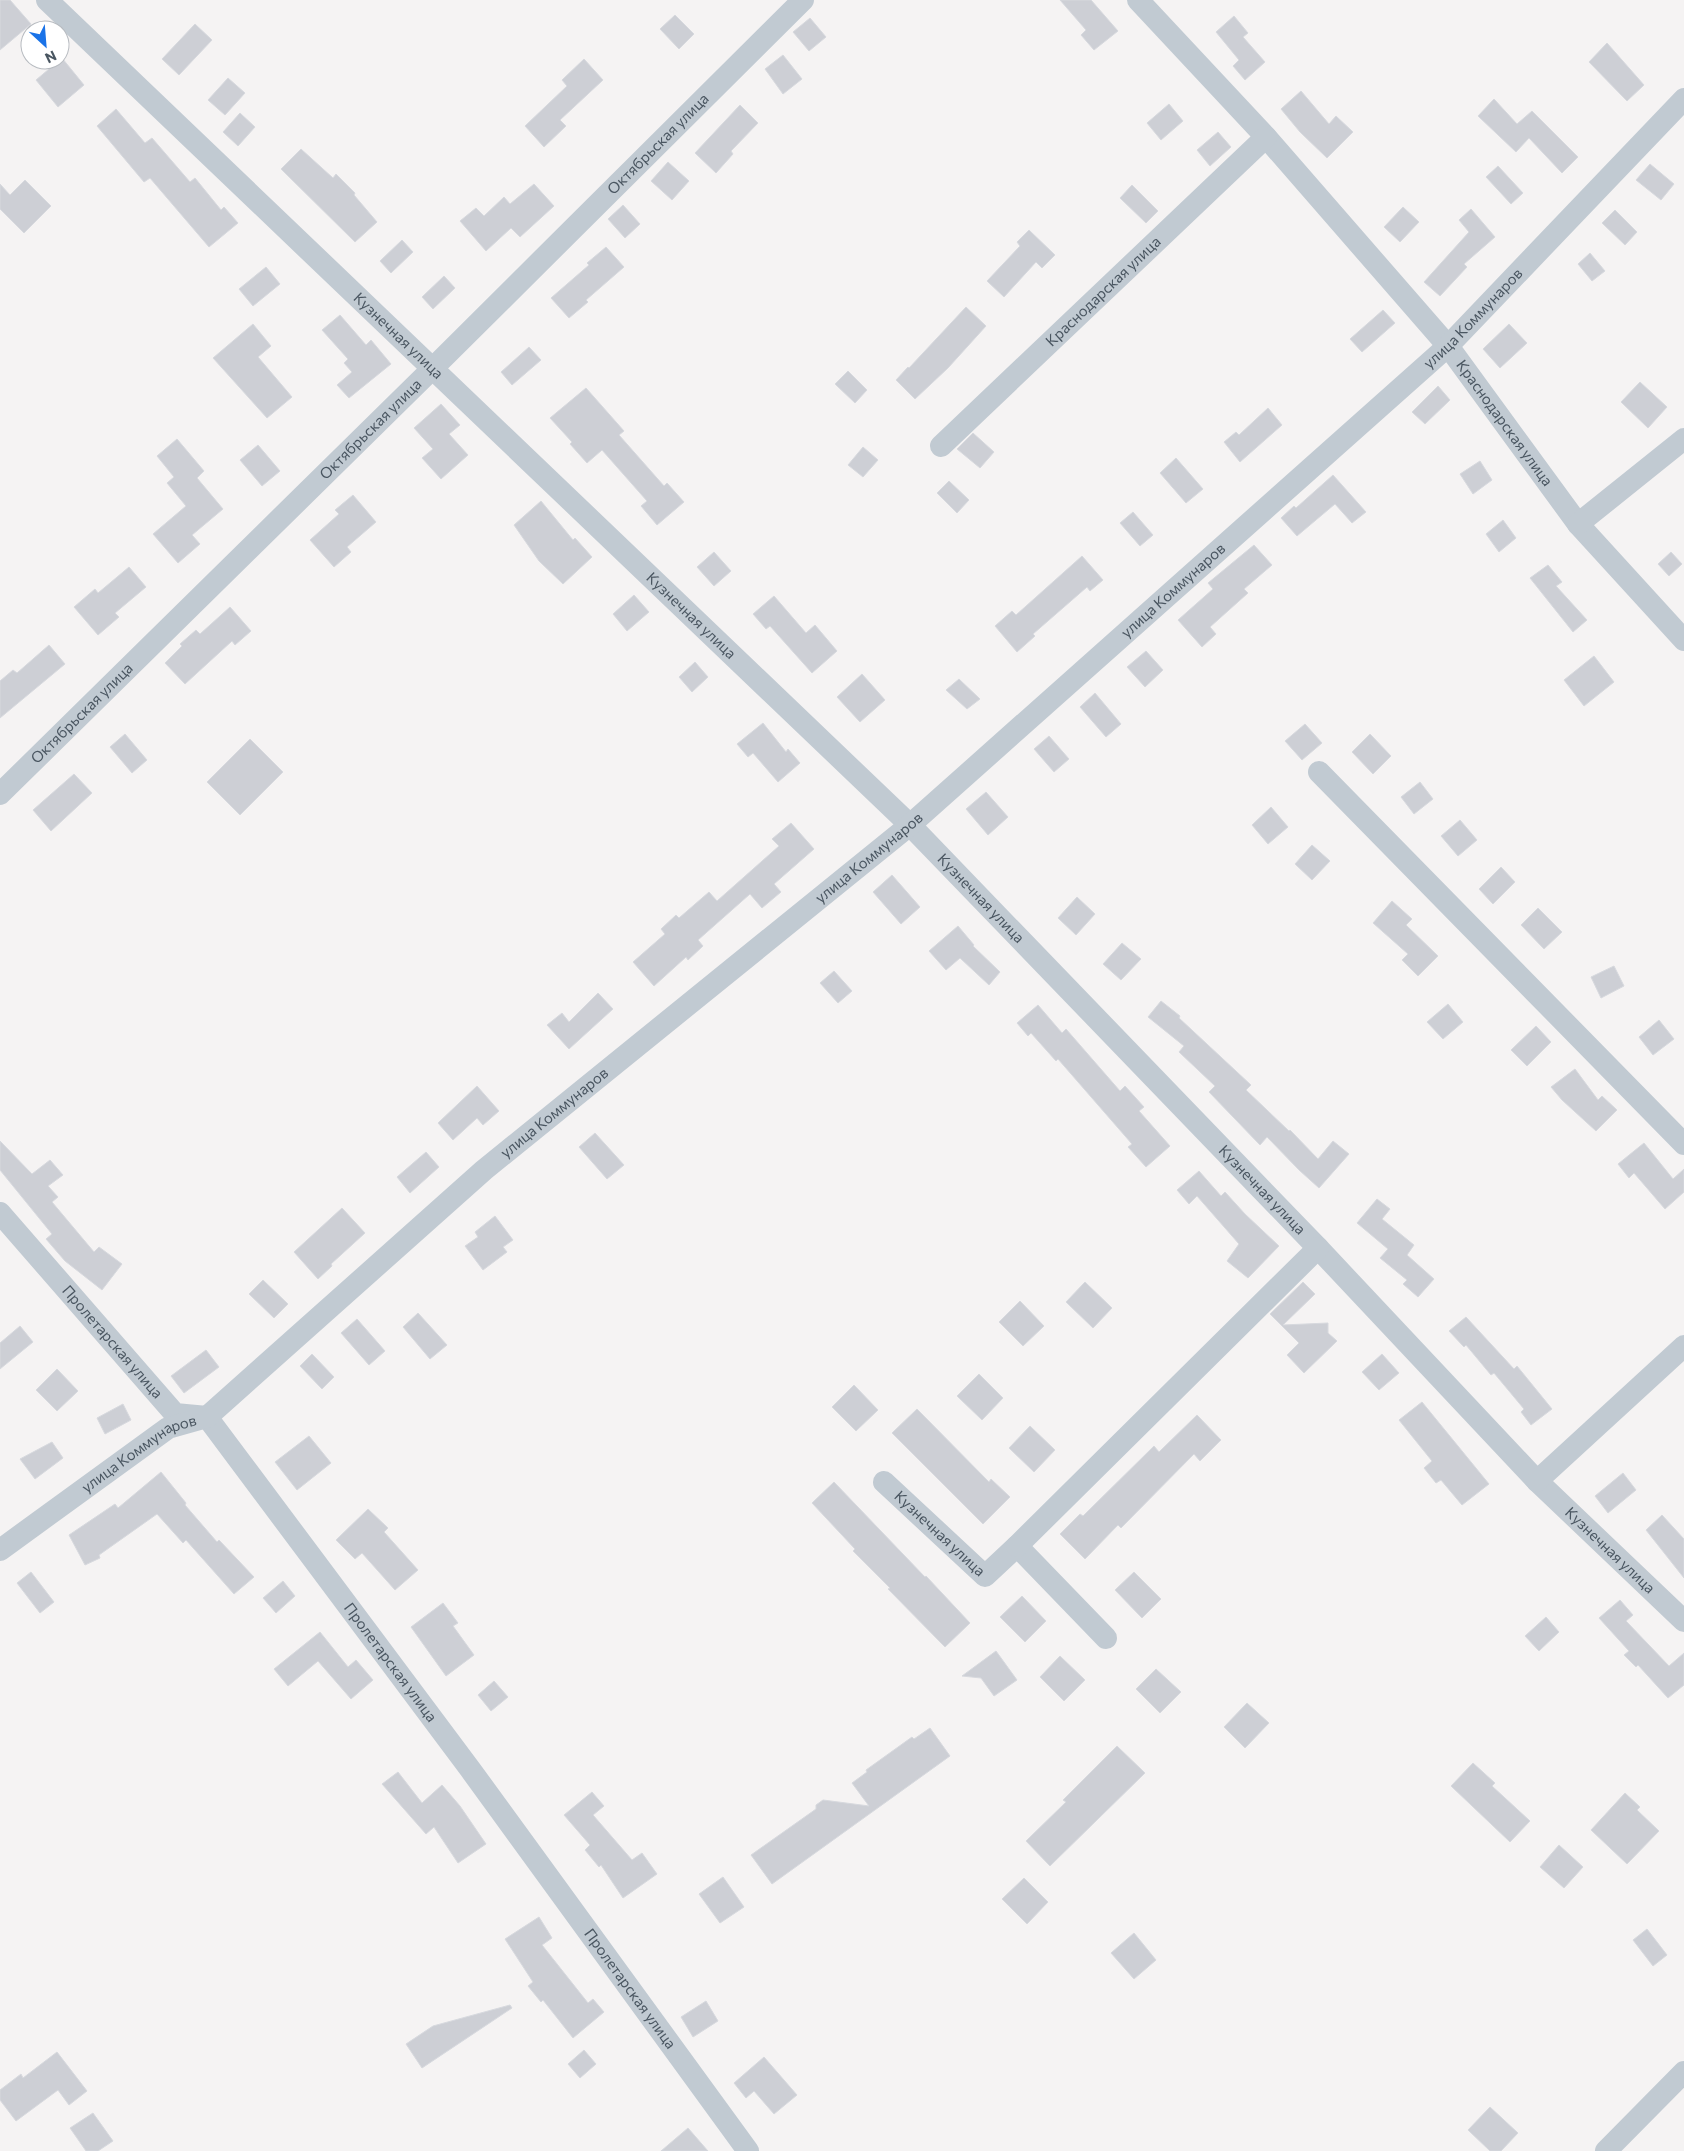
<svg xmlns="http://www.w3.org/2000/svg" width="1684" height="2151" font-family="Commissioner,sans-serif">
<rect width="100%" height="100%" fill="#f5f3f3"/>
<!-- building -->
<path fill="#cdcfd5" stroke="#d7d9de" d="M 0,0 L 10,0 L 31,24 L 0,50 Z
M 1060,0 L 1091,0 L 1118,31 L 1094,50 L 1081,35 L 1086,30 Z
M 675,15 L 694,34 L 679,49 L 660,29 Z
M 1234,16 L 1248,33 L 1243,37 L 1265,62 L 1245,80 L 1233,66 L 1239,60 L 1216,32 Z
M 810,18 L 826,37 L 809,51 L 793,32 Z
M 195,24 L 212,40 L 179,75 L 162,59 Z
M 1607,43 L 1644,85 L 1627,101 L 1589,62 Z
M 783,55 L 802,79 L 783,94 L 765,69 Z
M 62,58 L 84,85 L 58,107 L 36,80 Z
M 584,59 L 603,80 L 560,120 L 566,126 L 544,147 L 525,126 L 567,86 L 562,80 Z
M 228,78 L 245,93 L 225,115 L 208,100 Z
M 1301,91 L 1329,124 L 1336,116 L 1353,132 L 1327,158 L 1300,132 L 1281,109 Z
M 1494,99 L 1517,124 L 1532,111 L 1578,157 L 1562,173 L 1529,138 L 1516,152 L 1478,116 Z
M 1169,104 L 1183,121 L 1161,140 L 1147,123 Z
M 740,105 L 758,123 L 731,151 L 733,154 L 716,173 L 695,153 Z
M 116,109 L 145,143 L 152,138 L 190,182 L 195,178 L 221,210 L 224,207 L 238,223 L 209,247 L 150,178 L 144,182 L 97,126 Z
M 240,113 L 255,127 L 238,146 L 223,132 Z
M 1218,132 L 1231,147 L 1210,166 L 1197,150 Z
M 301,149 L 333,178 L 336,174 L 355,193 L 354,195 L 377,222 L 355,242 L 281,169 Z
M 668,162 L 689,181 L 672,200 L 651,181 Z
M 1650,164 L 1674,184 L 1661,200 L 1636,180 Z
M 1498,166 L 1523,193 L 1511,204 L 1486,177 Z
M 25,180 L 51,206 L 24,233 L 0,209 L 0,184 L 10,195 Z
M 534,184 L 554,206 L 520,237 L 511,228 L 486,251 L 460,221 L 476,208 L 484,216 L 504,197 L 510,204 Z
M 1132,185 L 1158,211 L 1146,223 L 1120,198 Z
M 623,205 L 640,224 L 625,238 L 608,219 Z
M 1403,207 L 1419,222 L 1400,242 L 1384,227 Z
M 1471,209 L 1495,237 L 1464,264 L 1467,267 L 1440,296 L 1424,282 L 1469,232 L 1459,220 Z
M 1615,210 L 1637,232 L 1625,245 L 1602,223 Z
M 1029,230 L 1055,255 L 1042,268 L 1036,262 L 1004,297 L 987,281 L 1020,246 L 1017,242 Z
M 402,240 L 413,252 L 391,273 L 380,261 Z
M 606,247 L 624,267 L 586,300 L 588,302 L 569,318 L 551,298 L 589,265 L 587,263 Z
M 1590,253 L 1605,271 L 1592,281 L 1578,264 Z
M 266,267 L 280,284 L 253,306 L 239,289 Z
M 444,276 L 455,288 L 433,309 L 422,297 Z
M 966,307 L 986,326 L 948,368 L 915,399 L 896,380 L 908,367 L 909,368 Z
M 1383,310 L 1395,323 L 1362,352 L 1350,339 Z
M 340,315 L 366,345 L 371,340 L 391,364 L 349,398 L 337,385 L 352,372 L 344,363 L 348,359 L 322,330 Z
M 253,324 L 271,346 L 258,357 L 292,397 L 267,418 L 213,358 Z
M 1509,324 L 1527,343 L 1500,368 L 1483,349 Z
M 529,347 L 541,360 L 512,385 L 501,372 Z
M 848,371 L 867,390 L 855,403 L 835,384 Z
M 1640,382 L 1667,407 L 1648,428 L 1621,402 Z
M 1438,386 L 1450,400 L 1425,424 L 1412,412 Z
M 586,388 L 624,431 L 619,435 L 664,486 L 667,483 L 684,502 L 657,525 L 641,506 L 647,501 L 602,450 L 587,463 L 570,444 L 572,442 L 550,418 Z
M 441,404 L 460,425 L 449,434 L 468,455 L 441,479 L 422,458 L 433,449 L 414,428 Z
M 1268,408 L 1282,425 L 1240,462 L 1224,442 L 1236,432 L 1239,435 Z
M 973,433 L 994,452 L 980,468 L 957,449 Z
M 177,439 L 204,471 L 197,478 L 223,509 L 192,535 L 200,544 L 178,563 L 153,534 L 186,506 L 167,483 L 174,477 L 157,456 Z
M 258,445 L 280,471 L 262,486 L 240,460 Z
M 863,447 L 878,460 L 863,477 L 848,465 Z
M 1176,458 L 1203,489 L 1186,503 L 1160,473 Z
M 1480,461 L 1492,480 L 1473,494 L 1460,474 Z
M 1333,475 L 1366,512 L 1352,523 L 1335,504 L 1297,536 L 1281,518 L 1294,506 L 1296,508 Z
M 949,481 L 969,500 L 957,513 L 937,493 Z
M 353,495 L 376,522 L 347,547 L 351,552 L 334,567 L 310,540 L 339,514 L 335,510 Z
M 541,501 L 573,540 L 575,538 L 592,557 L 563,584 L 539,561 L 514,525 Z
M 1133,512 L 1153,535 L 1140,546 L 1120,523 Z
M 1503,520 L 1516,538 L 1499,552 L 1486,534 Z
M 1254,545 L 1272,565 L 1244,589 L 1248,593 L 1210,627 L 1216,634 L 1202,647 L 1178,620 L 1213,589 L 1208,583 Z
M 714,552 L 731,571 L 714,586 L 697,567 Z
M 1671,552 L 1682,564 L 1669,576 L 1658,564 Z
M 1082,556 L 1103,580 L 1090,591 L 1087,587 L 1033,634 L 1035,636 L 1017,652 L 995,626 L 1012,611 L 1016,615 Z
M 1548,565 L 1562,582 L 1556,586 L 1587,620 L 1573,632 L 1530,578 Z
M 129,567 L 146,587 L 115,613 L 119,617 L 98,635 L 74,607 L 95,589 L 98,593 Z
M 634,595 L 649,612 L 627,631 L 613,614 Z
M 774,596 L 806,633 L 815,625 L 837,651 L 812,673 L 770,626 L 766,629 L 753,614 Z
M 230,607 L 251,631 L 235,645 L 232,641 L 185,684 L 165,663 L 182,646 L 180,644 L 196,630 L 200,634 Z
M 49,645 L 65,664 L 0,718 L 0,681 L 13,670 L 17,673 Z
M 1146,651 L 1163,670 L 1145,687 L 1127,667 Z
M 1594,656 L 1614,682 L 1584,706 L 1564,680 Z
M 695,662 L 708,677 L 692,692 L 679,677 Z
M 862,674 L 885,700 L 860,722 L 837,697 Z
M 959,679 L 980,699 L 967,709 L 946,690 Z
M 1095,693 L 1121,724 L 1106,737 L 1080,707 Z
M 763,723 L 786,752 L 788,749 L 800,763 L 778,782 L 753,753 L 748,757 L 737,744 Z
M 1305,724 L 1322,743 L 1302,760 L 1285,741 Z
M 125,734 L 147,760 L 132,773 L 110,747 Z
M 1370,734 L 1391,756 L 1373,774 L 1352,752 Z
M 1049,736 L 1069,759 L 1054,772 L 1034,749 Z
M 250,739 L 283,772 L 240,815 L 207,782 Z
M 74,774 L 92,793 L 51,831 L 33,810 Z
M 1420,782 L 1433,799 L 1414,814 L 1401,797 Z
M 986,792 L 1008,817 L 988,835 L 966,809 Z
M 1271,807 L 1288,827 L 1268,844 L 1252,825 Z
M 1460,820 L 1477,840 L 1458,856 L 1441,836 Z
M 791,823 L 814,849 L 774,884 L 781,892 L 762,908 L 750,894 L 698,940 L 703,946 L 688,960 L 686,957 L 654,986 L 633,962 L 665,934 L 661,929 L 676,915 L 679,918 L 709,892 L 717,901 L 779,846 L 772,839 Z
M 1312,845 L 1330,861 L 1312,880 L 1295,864 Z
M 1501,867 L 1515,882 L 1493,904 L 1479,889 Z
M 892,875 L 920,907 L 901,924 L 873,892 Z
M 1077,897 L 1095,914 L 1076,935 L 1058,918 Z
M 1392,901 L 1412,919 L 1406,925 L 1438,956 L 1418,976 L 1402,960 L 1408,954 L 1373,923 Z
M 1538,908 L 1562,932 L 1544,949 L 1521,925 Z
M 958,926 L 974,945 L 973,946 L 1000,972 L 989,985 L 960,958 L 946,970 L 929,951 Z
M 1122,943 L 1141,959 L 1121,980 L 1103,964 Z
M 1614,966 L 1624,986 L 1601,998 L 1591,977 Z
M 834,971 L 852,991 L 838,1003 L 820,983 Z
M 598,993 L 613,1009 L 569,1049 L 547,1025 L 562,1013 L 569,1022 Z
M 1161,1001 L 1180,1016 L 1179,1018 L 1251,1085 L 1246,1090 L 1289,1131 L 1290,1130 L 1318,1159 L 1333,1141 L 1349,1154 L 1319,1188 L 1299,1170 L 1267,1137 L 1260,1145 L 1209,1092 L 1215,1086 L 1179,1052 L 1184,1046 L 1148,1017 Z
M 1448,1004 L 1463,1022 L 1443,1039 L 1427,1022 Z
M 1038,1005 L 1062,1033 L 1066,1029 L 1120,1091 L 1125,1086 L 1144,1107 L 1139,1111 L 1170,1146 L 1146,1167 L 1128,1147 L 1132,1144 L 1058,1059 L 1056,1061 L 1031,1033 L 1028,1036 L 1017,1023 Z
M 1659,1020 L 1674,1039 L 1653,1055 L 1639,1037 Z
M 1536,1026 L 1551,1042 L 1527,1066 L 1511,1050 Z
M 1575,1069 L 1598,1100 L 1602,1096 L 1617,1110 L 1596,1131 L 1562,1100 L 1551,1087 Z
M 477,1086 L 499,1111 L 483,1125 L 477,1118 L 453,1140 L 438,1123 Z
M 595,1133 L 624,1165 L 607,1179 L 579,1147 Z
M 0,1141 L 32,1174 L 50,1160 L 63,1175 L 48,1186 L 58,1197 L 52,1202 L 94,1252 L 99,1247 L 122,1264 L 102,1290 L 65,1261 L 46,1239 L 52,1234 L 0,1170 Z
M 1644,1143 L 1673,1179 L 1684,1169 L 1684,1192 L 1665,1209 L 1634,1173 L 1629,1178 L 1618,1164 Z
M 426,1152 L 439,1167 L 410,1193 L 397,1177 Z
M 1199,1171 L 1221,1196 L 1225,1192 L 1245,1214 L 1279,1246 L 1248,1278 L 1227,1261 L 1239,1244 L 1197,1196 L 1189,1204 L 1177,1190 Z
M 1377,1199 L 1390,1209 L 1382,1219 L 1414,1245 L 1407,1255 L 1434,1279 L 1418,1297 L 1403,1284 L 1407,1280 L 1380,1258 L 1388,1249 L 1357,1223 Z
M 342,1208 L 365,1233 L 331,1264 L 332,1266 L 318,1279 L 294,1252 Z
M 495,1216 L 513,1240 L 503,1247 L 507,1252 L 483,1270 L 465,1246 L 478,1237 L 475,1232 Z
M 263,1280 L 288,1304 L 274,1318 L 249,1294 Z
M 1085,1282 L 1112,1308 L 1093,1328 L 1066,1302 Z
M 1303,1282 L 1315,1294 L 1283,1325 L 1328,1323 L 1328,1333 L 1337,1341 L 1304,1373 L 1287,1355 L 1299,1343 L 1270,1314 Z
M 1020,1301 L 1044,1326 L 1023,1346 L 999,1322 Z
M 418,1313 L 447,1345 L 430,1359 L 403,1327 Z
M 1466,1317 L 1514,1369 L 1517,1366 L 1552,1409 L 1531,1425 L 1521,1412 L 1524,1409 L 1494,1373 L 1491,1375 L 1466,1345 L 1464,1347 L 1449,1331 Z
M 357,1319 L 385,1351 L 369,1365 L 341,1333 Z
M 20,1326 L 33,1342 L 0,1369 L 0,1343 Z
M 206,1350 L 219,1367 L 184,1393 L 171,1376 Z
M 312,1354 L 334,1377 L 322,1389 L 300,1366 Z
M 1382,1354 L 1399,1373 L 1379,1390 L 1362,1372 Z
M 57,1369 L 78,1391 L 57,1411 L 36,1390 Z
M 979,1374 L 1003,1398 L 982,1420 L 957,1396 Z
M 854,1385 L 878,1410 L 856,1431 L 832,1407 Z
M 1422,1402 L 1489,1484 L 1462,1505 L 1441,1480 L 1436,1483 L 1424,1468 L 1432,1461 L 1399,1420 Z
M 123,1404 L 131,1420 L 105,1434 L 97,1418 Z
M 917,1409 L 989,1482 L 991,1479 L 1010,1497 L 983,1524 L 892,1433 Z
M 1197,1415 L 1221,1440 L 1200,1461 L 1194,1454 L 1121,1528 L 1118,1525 L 1085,1559 L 1060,1534 L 1080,1514 L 1083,1516 L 1154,1446 L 1159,1452 Z
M 1030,1426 L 1055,1450 L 1034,1472 L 1009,1448 Z
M 309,1436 L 331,1463 L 297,1490 L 275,1462 Z
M 52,1442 L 63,1458 L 35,1479 L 20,1459 Z
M 161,1472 L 186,1503 L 185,1505 L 217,1542 L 219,1540 L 254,1577 L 234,1594 L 186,1540 L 183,1543 L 157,1514 L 99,1555 L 100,1558 L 85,1565 L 69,1535 L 115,1504 L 118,1508 Z
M 1623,1473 L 1636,1490 L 1608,1513 L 1595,1496 Z
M 834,1482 L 925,1577 L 926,1576 L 970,1623 L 945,1647 L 888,1589 L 890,1588 L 853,1551 L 855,1549 L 812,1503 Z
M 368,1509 L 388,1528 L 384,1532 L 418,1570 L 395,1590 L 362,1553 L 355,1559 L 336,1540 Z
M 1662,1515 L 1684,1539 L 1684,1578 L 1646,1530 Z
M 31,1572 L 54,1602 L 40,1613 L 17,1583 Z
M 1134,1572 L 1161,1599 L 1142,1618 L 1115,1590 Z
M 283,1581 L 295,1596 L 276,1613 L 263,1598 Z
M 1022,1596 L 1046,1621 L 1025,1642 L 1000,1617 Z
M 1620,1600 L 1633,1615 L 1626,1621 L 1669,1666 L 1684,1653 L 1684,1685 L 1668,1698 L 1638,1665 L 1636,1667 L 1624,1655 L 1629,1651 L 1599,1618 Z
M 443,1603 L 458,1623 L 453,1626 L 474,1655 L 446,1676 L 411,1627 Z
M 1546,1617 L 1559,1632 L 1539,1651 L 1525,1636 Z
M 320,1632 L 348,1667 L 356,1660 L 373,1680 L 351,1699 L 318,1661 L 288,1686 L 274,1669 Z
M 996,1651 L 1017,1680 L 994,1696 L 981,1678 L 962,1676 Z
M 1060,1656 L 1085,1680 L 1064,1701 L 1040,1677 Z
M 1156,1669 L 1181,1692 L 1160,1713 L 1136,1689 Z
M 494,1681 L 508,1697 L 491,1711 L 478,1695 Z
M 1247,1703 L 1269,1723 L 1245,1748 L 1224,1727 Z
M 930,1728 L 950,1756 L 772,1884 L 751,1855 L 816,1809 L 816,1805 L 823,1800 L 869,1806 L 852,1783 L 867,1772 L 866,1770 L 912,1737 L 914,1739 Z
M 1117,1746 L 1145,1773 L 1050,1866 L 1026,1841 L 1066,1802 L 1063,1800 Z
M 1473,1763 L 1495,1783 L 1492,1786 L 1530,1821 L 1510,1842 L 1451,1786 Z
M 398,1772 L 422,1803 L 442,1785 L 460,1806 L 486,1844 L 458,1863 L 434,1827 L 426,1834 L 382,1784 Z
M 592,1792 L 604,1806 L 593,1815 L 632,1860 L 642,1853 L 657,1874 L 623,1898 L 601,1865 L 599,1867 L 585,1850 L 590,1845 L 564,1815 Z
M 1625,1793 L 1640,1807 L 1637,1810 L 1659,1831 L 1627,1864 L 1591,1830 Z
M 1559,1845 L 1583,1867 L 1564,1888 L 1540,1867 Z
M 723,1877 L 744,1907 L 720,1923 L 699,1894 Z
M 1024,1878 L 1048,1902 L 1027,1924 L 1002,1899 Z
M 539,1917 L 552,1938 L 542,1945 L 588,2003 L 593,1999 L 604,2012 L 573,2038 L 543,2000 L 541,2002 L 528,1986 L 533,1982 L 505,1939 Z
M 1647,1929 L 1667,1955 L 1653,1966 L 1633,1940 Z
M 1134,1933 L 1156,1960 L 1134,1979 L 1111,1953 Z
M 706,2001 L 718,2021 L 693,2037 L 681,2017 Z
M 510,2005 L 512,2008 L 422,2068 L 406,2044 L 433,2026 Z
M 584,2050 L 596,2064 L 580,2078 L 568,2064 Z
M 57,2052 L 87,2091 L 69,2105 L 58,2090 L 16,2121 L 0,2100 L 0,2090 L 21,2074 L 23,2078 Z
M 764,2057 L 797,2095 L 774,2114 L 754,2091 L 746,2098 L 734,2083 Z
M 1490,2107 L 1518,2133 L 1501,2151 L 1490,2151 L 1468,2130 Z
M 93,2113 L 113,2141 L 98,2151 L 86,2151 L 70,2128 Z
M 688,2128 L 708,2151 L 661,2151 Z"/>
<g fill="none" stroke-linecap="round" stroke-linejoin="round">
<!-- street -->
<g stroke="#c1cad2" stroke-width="22">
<path id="s1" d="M 47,0 L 910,825 L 1318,1248 L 1537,1481 L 1684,1621"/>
<path id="s2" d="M 1138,0 L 1266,137 L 1448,346 L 1578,524 L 1684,640"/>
<path id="s3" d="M 941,446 L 1266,137"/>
<path d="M 1578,524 L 1684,439"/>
<path d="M 1319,772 L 1684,1144"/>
<path id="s4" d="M 0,794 L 433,368 L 803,0"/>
<path id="s5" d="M 0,1213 L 175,1414 L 207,1417 L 470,1769 L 748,2151"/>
<path d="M 1537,1481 L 1684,1346"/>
<path id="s6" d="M 884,1482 L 985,1576 L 1017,1546 L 1106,1638"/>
<path d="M 1017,1546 L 1318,1248"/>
<path id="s7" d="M 0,1550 L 168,1428 L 207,1417 L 484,1170 L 910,825 L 1448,346 L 1684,99"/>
<path d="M 1606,2151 L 1684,2072"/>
</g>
</g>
<g text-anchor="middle" stroke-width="4" stroke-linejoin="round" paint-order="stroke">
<!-- street labels -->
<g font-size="15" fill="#4a5661" stroke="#fff">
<text dy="5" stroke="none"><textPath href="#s4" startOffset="925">Октябрьская улица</textPath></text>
<text dy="5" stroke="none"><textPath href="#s3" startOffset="224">Краснодарская улица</textPath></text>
<text dy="5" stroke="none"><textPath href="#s7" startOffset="1925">улица Коммунаров</textPath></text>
<text dy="5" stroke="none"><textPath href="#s1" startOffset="486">Кузнечная улица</textPath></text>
<text dy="5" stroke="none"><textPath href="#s2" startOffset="560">Краснодарская улица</textPath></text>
<text dy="5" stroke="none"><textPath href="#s4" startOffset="520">Октябрьская улица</textPath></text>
<text dy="5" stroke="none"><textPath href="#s7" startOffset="1520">улица Коммунаров</textPath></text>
<text dy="5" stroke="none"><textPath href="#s1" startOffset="891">Кузнечная улица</textPath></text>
<text dy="5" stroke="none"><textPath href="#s4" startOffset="115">Октябрьская улица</textPath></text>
<text dy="5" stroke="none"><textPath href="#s7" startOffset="1115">улица Коммунаров</textPath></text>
<text dy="5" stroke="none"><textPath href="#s1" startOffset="1296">Кузнечная улица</textPath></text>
<text dy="5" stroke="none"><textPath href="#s7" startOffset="710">улица Коммунаров</textPath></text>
<text dy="5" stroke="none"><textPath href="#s1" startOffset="1701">Кузнечная улица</textPath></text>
<text dy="5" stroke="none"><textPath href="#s5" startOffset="171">Пролетарская улица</textPath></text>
<text dy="5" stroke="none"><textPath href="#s7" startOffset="170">улица Коммунаров</textPath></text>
<text dy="5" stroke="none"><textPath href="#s6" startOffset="76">Кузнечная улица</textPath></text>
<text dy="5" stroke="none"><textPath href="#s1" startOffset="2202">Кузнечная улица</textPath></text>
<text dy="5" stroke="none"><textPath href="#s5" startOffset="605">Пролетарская улица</textPath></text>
<text dy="5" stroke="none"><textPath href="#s5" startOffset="1010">Пролетарская улица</textPath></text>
</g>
</g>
<!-- north arrow -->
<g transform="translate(45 45) rotate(154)"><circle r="24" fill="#ffffff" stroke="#b7bbc0"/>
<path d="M0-4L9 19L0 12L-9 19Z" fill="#1a73e8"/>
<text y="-8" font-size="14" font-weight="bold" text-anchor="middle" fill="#4a5661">N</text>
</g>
</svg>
